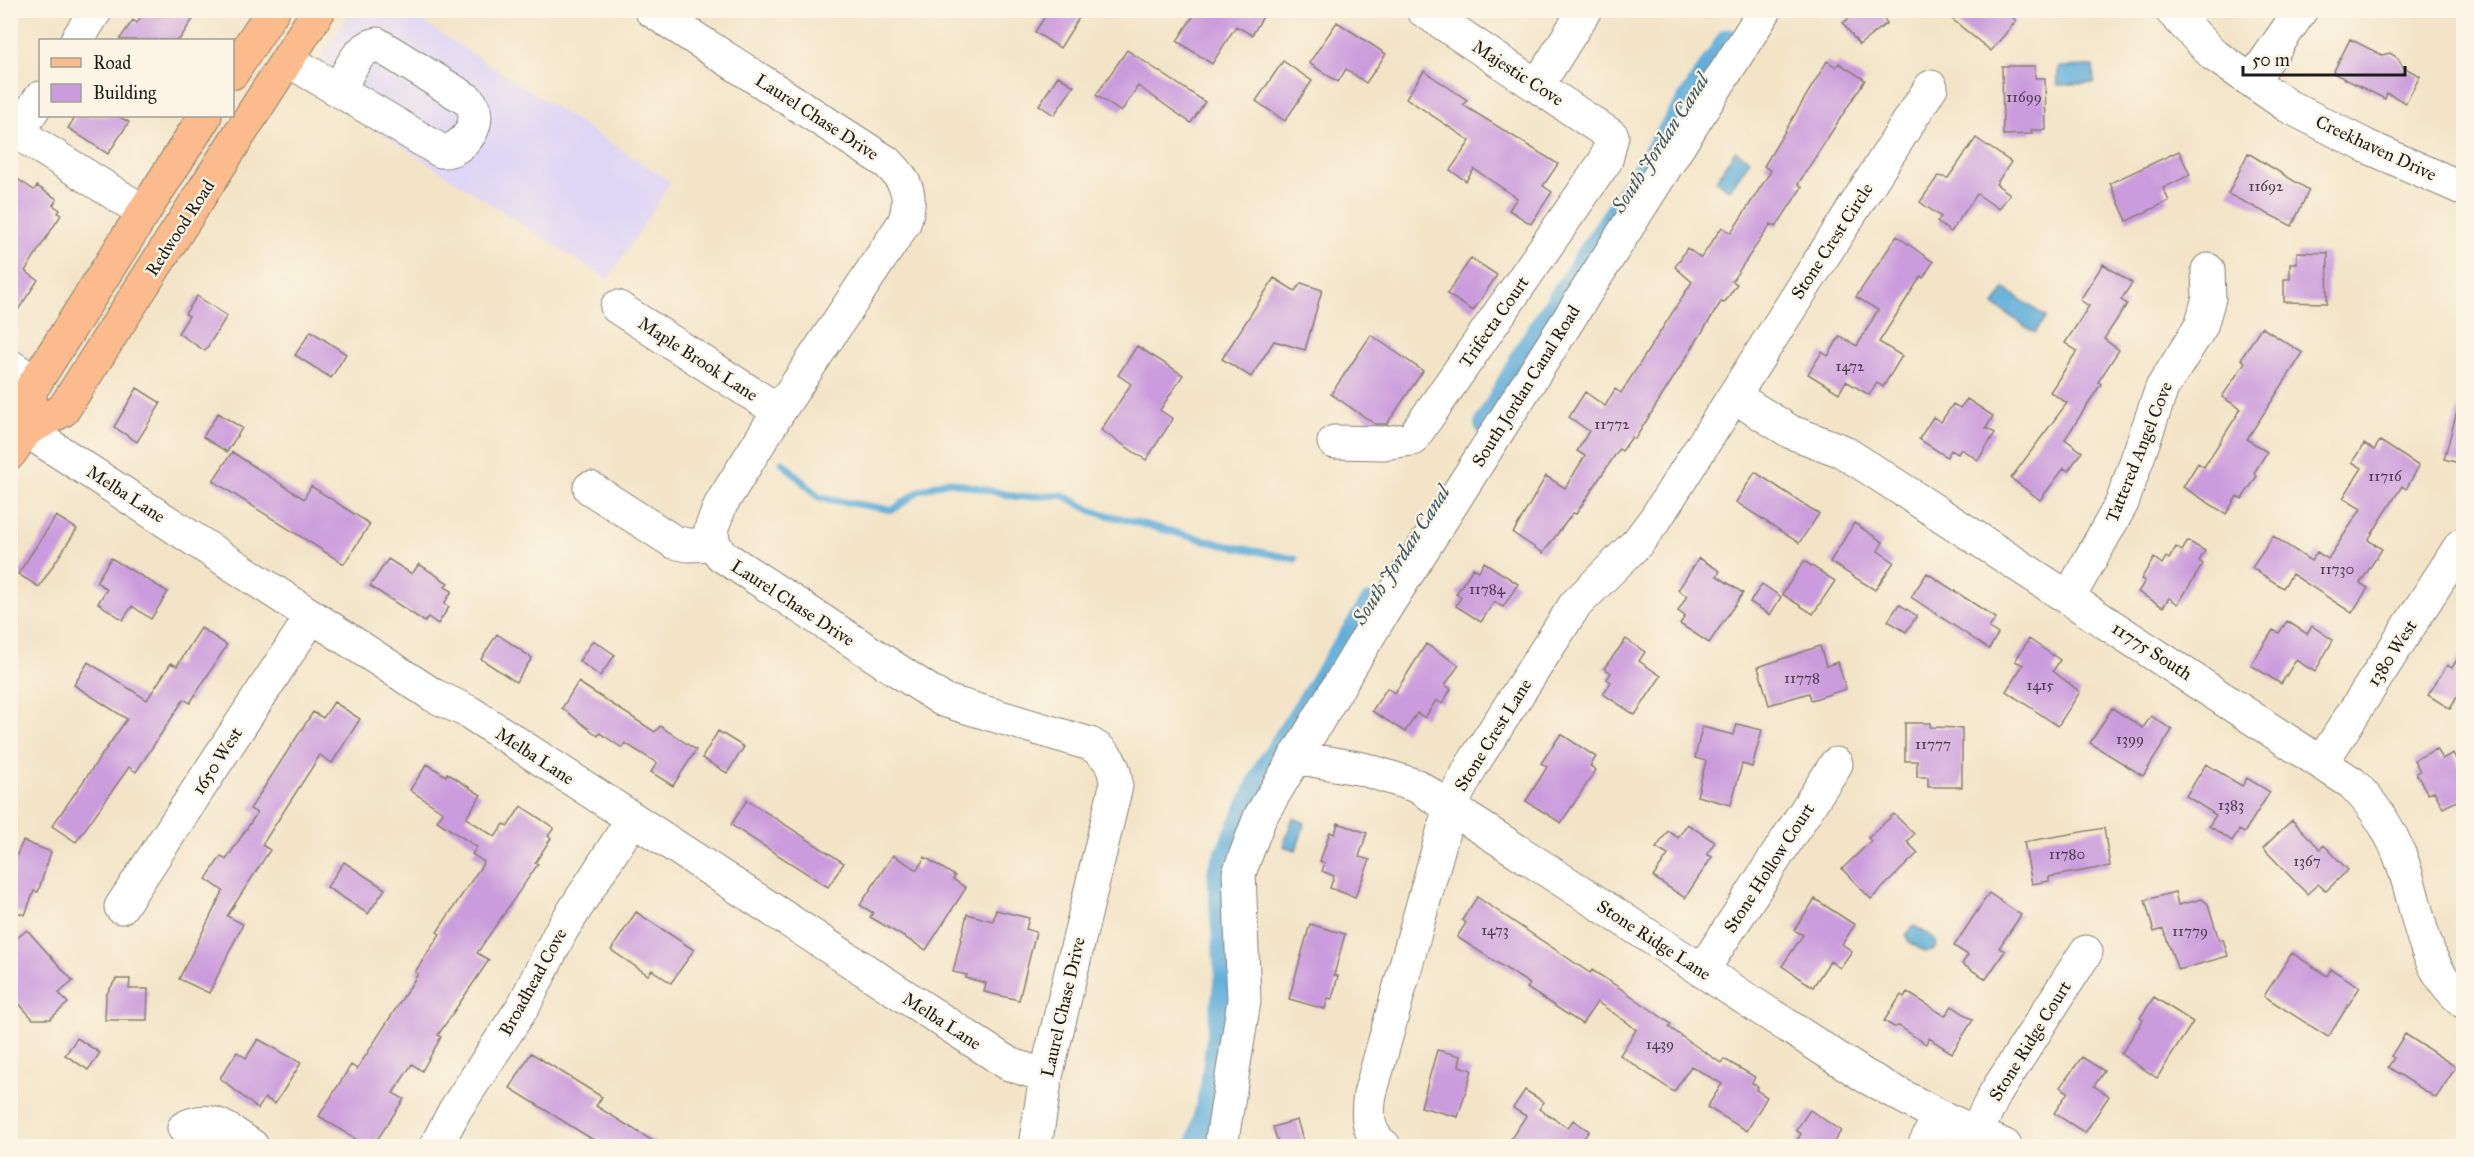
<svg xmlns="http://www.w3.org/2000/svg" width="2474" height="1157" font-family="'IM FELL Great Primer',serif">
<rect width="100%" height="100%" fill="#fcf5e5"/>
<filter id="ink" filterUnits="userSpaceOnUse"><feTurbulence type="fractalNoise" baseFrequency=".0167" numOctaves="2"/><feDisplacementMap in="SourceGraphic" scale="12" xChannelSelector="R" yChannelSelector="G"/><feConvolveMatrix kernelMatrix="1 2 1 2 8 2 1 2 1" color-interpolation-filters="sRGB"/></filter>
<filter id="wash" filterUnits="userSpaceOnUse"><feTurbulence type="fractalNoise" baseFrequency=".008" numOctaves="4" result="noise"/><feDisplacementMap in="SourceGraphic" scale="24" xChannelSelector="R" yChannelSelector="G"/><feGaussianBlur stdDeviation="1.35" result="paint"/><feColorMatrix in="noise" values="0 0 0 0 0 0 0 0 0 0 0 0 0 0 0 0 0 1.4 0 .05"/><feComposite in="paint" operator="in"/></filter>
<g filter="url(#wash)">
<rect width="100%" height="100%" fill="#f3e4c7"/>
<!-- built -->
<path fill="#dfd5f5" d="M 351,11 L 406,11 L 671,182 L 608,280 L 304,83 Z"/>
<!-- water -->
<path fill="#60aeda" stroke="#3e657b" stroke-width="1.5" d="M 2093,66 L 2094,83 L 2058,85 L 2058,67 Z
M 1735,150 L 1750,160 L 1730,190 L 1716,181 Z
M 2005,289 L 2046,317 L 2035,333 L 1994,305 Z
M 1293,818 L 1305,823 L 1296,850 L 1283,846 Z
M 1914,926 L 1934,938 L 1937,945 L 1933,951 L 1925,952 L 1909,942 L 1906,935 Z"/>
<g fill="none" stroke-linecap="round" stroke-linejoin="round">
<!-- stream -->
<path stroke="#60aeda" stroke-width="7" d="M 782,462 L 820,498 L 893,510 L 919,491 L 947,481 L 1018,497 L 1063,495 L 1092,511 L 1220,544 L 1295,559"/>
<!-- canal -->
<path stroke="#60aeda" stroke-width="22" d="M 1485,424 L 1527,347 L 1728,39
M 1197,1146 L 1211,1086 L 1225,976 L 1218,871 L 1265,768 L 1370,604"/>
</g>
<g id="blocks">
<!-- building -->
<path fill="#cb9cdd" d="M 145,10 L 199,10 L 179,40 L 119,40 L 133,20 L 137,23 Z
M 1049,10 L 1084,10 L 1060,48 L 1035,32 Z
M 1197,10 L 1267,10 L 1252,35 L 1236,26 L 1212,64 L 1177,41 Z
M 1860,10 L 1878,10 L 1887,23 L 1859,45 L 1843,23 Z
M 1941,10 L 2020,10 L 2013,18 L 2016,21 L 1991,51 Z
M 1337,22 L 1386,54 L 1366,83 L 1346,69 L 1338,82 L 1309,63 Z
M 2350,39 L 2382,55 L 2390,53 L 2398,58 L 2403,67 L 2420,76 L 2406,103 L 2387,93 L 2385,99 L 2333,73 Z
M 1127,50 L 1205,102 L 1191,123 L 1138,86 L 1121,112 L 1096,95 Z
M 1283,61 L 1312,81 L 1285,121 L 1256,101 Z
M 1827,61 L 1836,67 L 1839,63 L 1865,80 L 1798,184 L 1802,187 L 1776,227 L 1771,224 L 1732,281 L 1737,284 L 1724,303 L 1721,302 L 1635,439 L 1632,437 L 1622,451 L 1619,449 L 1576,514 L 1573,513 L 1543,553 L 1513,533 L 1546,476 L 1565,488 L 1585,456 L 1577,451 L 1589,431 L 1569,417 L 1585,392 L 1605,406 L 1615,389 L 1621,393 L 1692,282 L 1675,267 L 1687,248 L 1701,258 L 1722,227 L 1731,233 L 1771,171 L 1764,166 Z
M 2002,66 L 2035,66 L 2035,78 L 2045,78 L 2046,130 L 2031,130 L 2032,134 L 2003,135 Z
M 1424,71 L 1467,100 L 1463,105 L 1558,164 L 1543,186 L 1552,192 L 1531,224 L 1509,210 L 1517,198 L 1474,169 L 1466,181 L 1450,170 L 1470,141 L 1406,98 Z
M 1058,76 L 1074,86 L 1054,115 L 1039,105 Z
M 76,116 L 118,116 L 129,122 L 108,154 L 68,128 Z
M 1976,138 L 2011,162 L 1996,184 L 2010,194 L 1999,209 L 1977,194 L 1951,232 L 1937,222 L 1941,217 L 1920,202 L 1938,176 L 1948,178 Z
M 2179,151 L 2190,175 L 2163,188 L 2169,201 L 2127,221 L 2110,183 Z
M 2248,153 L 2309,190 L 2292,226 L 2228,194 Z
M 10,174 L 34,190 L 37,186 L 57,199 L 53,205 L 60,210 L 58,213 L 61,215 L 25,271 L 38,280 L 10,322 Z
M 1897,236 L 1933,262 L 1923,278 L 1921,276 L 1879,342 L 1902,356 L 1883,387 L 1877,383 L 1869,395 L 1846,381 L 1839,393 L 1808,374 L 1822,352 L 1828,356 L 1840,336 L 1857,346 L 1878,310 L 1856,297 Z
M 2297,252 L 2328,253 L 2327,303 L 2284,302 L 2284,279 L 2290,279 L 2290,263 L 2297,263 Z
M 1471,258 L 1497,275 L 1473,311 L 1447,294 Z
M 2103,264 L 2132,283 L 2121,300 L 2127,304 L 2104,339 L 2119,350 L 2098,382 L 2101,384 L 2065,439 L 2082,452 L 2068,471 L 2064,468 L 2040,500 L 2011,478 L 2067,403 L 2050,392 L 2077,351 L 2065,343 L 2089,306 L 2080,300 Z
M 1274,278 L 1295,291 L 1301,283 L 1322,290 L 1305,350 L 1274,341 L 1251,377 L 1222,359 Z
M 197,296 L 227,316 L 205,351 L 178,333 L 189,316 L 185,314 Z
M 2261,327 L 2303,353 L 2247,439 L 2267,452 L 2254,473 L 2257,476 L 2242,499 L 2237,496 L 2226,514 L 2183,487 L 2198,463 L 2204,467 L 2241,409 L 2222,397 L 2245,362 L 2241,359 Z
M 311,331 L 346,354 L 331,378 L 295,355 Z
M 1371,335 L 1423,371 L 1387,424 L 1375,424 L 1331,394 Z
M 1137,346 L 1183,375 L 1160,410 L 1173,419 L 1146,460 L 1101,430 L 1131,384 L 1118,375 Z
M 137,388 L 161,403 L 137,442 L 114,427 Z
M 1967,399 L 1993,416 L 1986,428 L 1995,433 L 1978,460 L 1961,449 L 1958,454 L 1951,450 L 1947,457 L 1919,439 L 1933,417 L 1941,422 L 1953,404 L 1960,408 Z
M 2458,408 L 2463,408 L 2463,464 L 2444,459 Z
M 218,413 L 242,428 L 227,452 L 203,437 Z
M 2380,441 L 2419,466 L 2406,489 L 2402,486 L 2368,540 L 2382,549 L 2360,583 L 2368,588 L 2352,613 L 2292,574 L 2283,588 L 2252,568 L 2273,536 L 2311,561 L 2317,552 L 2328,559 L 2361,509 L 2343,498 L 2362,468 L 2352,462 L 2364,444 L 2374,450 Z
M 232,452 L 304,499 L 311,486 L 370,524 L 344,564 L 213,481 Z
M 1755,472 L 1819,514 L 1799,543 L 1736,502 Z
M 56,516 L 77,529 L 39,587 L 18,574 Z
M 1854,523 L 1883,542 L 1878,551 L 1894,562 L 1875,590 L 1830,562 Z
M 2188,541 L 2205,551 L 2199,561 L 2203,564 L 2178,604 L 2169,598 L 2163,607 L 2138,592 L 2145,581 L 2141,579 L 2154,558 L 2162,564 L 2166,557 L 2169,559 L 2176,547 L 2182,551 Z
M 111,558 L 168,592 L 151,619 L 132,606 L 123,620 L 98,603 L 107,589 L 96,582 Z
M 1699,558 L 1720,571 L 1717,576 L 1743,593 L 1709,643 L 1680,624 L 1685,616 L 1678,611 L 1687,596 L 1678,590 Z
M 388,559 L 412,574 L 419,564 L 448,583 L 445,587 L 452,591 L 444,604 L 449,607 L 438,624 L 428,617 L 425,622 L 370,586 Z
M 1804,561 L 1835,581 L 1813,614 L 1782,594 Z
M 1484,562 L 1518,584 L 1503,607 L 1494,602 L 1481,622 L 1456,606 L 1461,597 L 1456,594 L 1473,568 L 1479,571 Z
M 1927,573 L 1996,618 L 1989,628 L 1998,634 L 1989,649 L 1911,597 Z
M 1762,584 L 1781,597 L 1770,615 L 1750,602 Z
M 1899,604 L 1917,616 L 1906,632 L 1888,621 Z
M 2287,621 L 2307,634 L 2312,626 L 2333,640 L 2315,672 L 2296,660 L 2281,684 L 2251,665 L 2273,630 L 2279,633 Z
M 201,628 L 227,645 L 190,703 L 184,699 L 136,772 L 129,767 L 76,842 L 52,826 L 127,719 L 74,685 L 88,662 L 147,700 L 171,663 L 177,666 Z
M 497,634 L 532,658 L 516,682 L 481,659 Z
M 1626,639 L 1645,652 L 1639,661 L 1661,676 L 1635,715 L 1603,694 L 1611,682 L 1607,679 L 1611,673 L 1604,668 Z
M 2029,639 L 2060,660 L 2053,671 L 2080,692 L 2058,726 L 2006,691 L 2023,665 L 2015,661 Z
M 593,640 L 615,655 L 600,676 L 579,661 Z
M 1426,644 L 1459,665 L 1445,685 L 1451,689 L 1442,704 L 1436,700 L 1425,718 L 1417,713 L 1405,732 L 1372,711 L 1387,688 L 1395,693 Z
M 1820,646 L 1826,666 L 1838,662 L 1846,689 L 1811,700 L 1809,693 L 1769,705 L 1758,667 Z
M 2463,649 L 2463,687 L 2450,709 L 2428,695 L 2447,665 L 2452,668 Z
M 578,682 L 655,732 L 660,726 L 696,750 L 673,786 L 651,772 L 657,763 L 625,743 L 622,748 L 600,733 L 598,736 L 562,708 Z
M 334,702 L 360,719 L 332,763 L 320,755 L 262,845 L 270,850 L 227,916 L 243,924 L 209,993 L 179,979 L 223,891 L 206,879 L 221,856 L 226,860 L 257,813 L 250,809 L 313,712 L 323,718 Z
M 2112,708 L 2143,728 L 2151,716 L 2172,730 L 2143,776 L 2090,743 Z
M 1905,723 L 1930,723 L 1930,727 L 1962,728 L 1962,787 L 1928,787 L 1928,777 L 1917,777 L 1917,761 L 1905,761 Z
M 1737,724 L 1762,730 L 1752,767 L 1742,764 L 1731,805 L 1697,796 L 1706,761 L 1695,758 L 1702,727 L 1734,735 Z
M 718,731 L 744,747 L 727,773 L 702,758 Z
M 1561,734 L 1596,757 L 1590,766 L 1596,770 L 1561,823 L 1526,801 L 1547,767 L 1541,763 Z
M 2436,749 L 2442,759 L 2453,753 L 2463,773 L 2463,798 L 2443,808 L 2434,791 L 2428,794 L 2416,773 L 2420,771 L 2414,760 Z
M 427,764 L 446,776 L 447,773 L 481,795 L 466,818 L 495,837 L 504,824 L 508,826 L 521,806 L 554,828 L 548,836 L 551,838 L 535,863 L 538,864 L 477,953 L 489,960 L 438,1035 L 441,1037 L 422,1071 L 412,1064 L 393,1093 L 404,1099 L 373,1146 L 366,1146 L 319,1116 L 351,1065 L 357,1069 L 418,974 L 415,972 L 440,934 L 437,932 L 484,862 L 472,854 L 477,847 L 437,821 L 443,812 L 410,790 Z
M 2206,764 L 2242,786 L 2247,778 L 2270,792 L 2244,833 L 2239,830 L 2232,841 L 2209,826 L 2216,815 L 2186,796 Z
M 747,800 L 844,863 L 828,887 L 731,825 Z
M 1894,814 L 1914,834 L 1907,842 L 1918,853 L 1871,899 L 1842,869 L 1871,841 L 1868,838 Z
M 2292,820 L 2320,849 L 2324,845 L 2348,870 L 2326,891 L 2318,884 L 2307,894 L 2263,848 Z
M 1338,823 L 1367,833 L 1359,857 L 1370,860 L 1355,897 L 1330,888 L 1334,876 L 1322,871 L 1325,863 L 1320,861 L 1330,832 L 1335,834 Z
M 1687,824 L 1715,842 L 1707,854 L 1712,857 L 1685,898 L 1653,877 L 1668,855 L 1656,848 L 1668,831 L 1678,838 Z
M 2104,828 L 2110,866 L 2049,877 L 2049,881 L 2032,884 L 2024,842 Z
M 23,841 L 51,852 L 38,892 L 34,891 L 25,915 L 10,910 L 10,870 Z
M 893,855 L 917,870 L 925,857 L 955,876 L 953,879 L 966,888 L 926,950 L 870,917 L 873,913 L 860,905 Z
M 344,862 L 385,889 L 368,914 L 327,887 Z
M 2175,892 L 2178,905 L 2202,899 L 2208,904 L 2219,940 L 2223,939 L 2228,956 L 2178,970 L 2163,929 L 2154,932 L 2145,900 Z
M 1989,893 L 2021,915 L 1999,948 L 2005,951 L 1986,979 L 1962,964 L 1968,955 L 1954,946 Z
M 1477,897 L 1590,973 L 1592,970 L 1623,990 L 1671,1024 L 1669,1027 L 1684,1038 L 1721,1063 L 1724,1059 L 1755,1077 L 1752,1083 L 1758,1087 L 1756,1090 L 1767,1097 L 1747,1131 L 1707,1107 L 1722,1084 L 1691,1066 L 1674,1092 L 1620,1055 L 1636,1030 L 1628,1023 L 1597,1002 L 1582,1024 L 1527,988 L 1530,984 L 1457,937 L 1466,923 L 1462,920 Z
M 1815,899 L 1855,925 L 1842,944 L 1852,951 L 1840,968 L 1830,961 L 1813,987 L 1782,966 L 1803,935 L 1794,930 Z
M 996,910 L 1029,918 L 1026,929 L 1036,932 L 1019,1000 L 984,992 L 986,983 L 966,978 L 967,975 L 953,972 L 967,914 L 993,921 Z
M 636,912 L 694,950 L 671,983 L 652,970 L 648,975 L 611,950 Z
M 1310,924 L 1345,934 L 1334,975 L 1338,976 L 1332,999 L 1328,998 L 1325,1009 L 1289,999 Z
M 27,930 L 73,981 L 59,993 L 68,1003 L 50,1019 L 33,1019 L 10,994 L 10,944 Z
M 2292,953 L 2327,976 L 2331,969 L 2360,987 L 2328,1037 L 2264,996 Z
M 116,979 L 130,979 L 129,989 L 148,989 L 147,1020 L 105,1020 L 106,995 Z
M 1907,992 L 1945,1016 L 1952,1006 L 1973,1020 L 1952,1053 L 1929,1038 L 1926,1044 L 1899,1026 L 1894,1027 L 1884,1021 L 1901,995 L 1904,997 Z
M 2154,997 L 2193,1022 L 2157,1078 L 2121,1054 L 2143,1020 L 2140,1018 Z
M 2405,1034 L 2456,1067 L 2436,1098 L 2388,1067 L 2394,1058 L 2391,1056 Z
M 77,1038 L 100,1053 L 88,1070 L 65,1055 Z
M 258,1039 L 301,1063 L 275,1104 L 265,1098 L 258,1109 L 220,1078 L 237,1052 L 246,1058 Z
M 1437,1050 L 1461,1056 L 1459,1066 L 1472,1070 L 1458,1117 L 1421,1107 Z
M 531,1053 L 602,1097 L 596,1106 L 661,1146 L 603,1146 L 510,1088 Z
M 2082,1057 L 2104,1071 L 2094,1086 L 2109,1096 L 2085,1133 L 2054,1113 L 2068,1092 L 2060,1087 Z
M 1525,1090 L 1544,1102 L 1539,1109 L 1568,1128 L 1573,1120 L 1589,1131 L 1584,1138 L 1596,1146 L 1506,1146 L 1526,1116 L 1513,1108 Z
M 1810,1110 L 1841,1131 L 1831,1146 L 1793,1146 L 1801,1134 L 1796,1130 Z
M 1297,1120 L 1305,1146 L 1279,1146 L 1273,1127 Z"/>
</g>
</g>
<g filter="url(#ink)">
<use href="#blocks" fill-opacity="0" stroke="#888072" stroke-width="1.5"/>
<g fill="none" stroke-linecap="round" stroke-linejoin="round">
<!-- minor casing -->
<g stroke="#888072" stroke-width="35">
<path id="minor" d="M 651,10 L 888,163 C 908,182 913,197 904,223 L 779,411 L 721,504 L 711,529 L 714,544 L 721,555 L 943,700 L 1090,744 C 1108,754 1115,765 1116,786 L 1046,1076 L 1035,1146
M 2171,10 L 2214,55 L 2288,106 L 2366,146 L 2464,189
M 77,40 L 96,10
M 288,60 L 441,151 C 463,153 487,119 468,100 L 377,44 C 356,49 349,72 339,90
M 2252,81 L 2301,10
M 1538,85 L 1585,10
M 10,128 L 144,212
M 18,133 L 40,98
M 617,307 L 779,411
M 10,366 L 35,383
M 1735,397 L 1791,432 L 1842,451 L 1869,468 L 2352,783 C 2374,805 2389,827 2400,856 C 2420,907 2418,964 2464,1002
M 26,430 L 433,695 L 469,712 L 1009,1064 L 1046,1076
M 1334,442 L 1384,443 L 1412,439 L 1606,160 L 1612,136 L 1423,10
M 590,488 L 674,542 L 688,545 L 714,544
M 2069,597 L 2122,503 L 2162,388 L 2201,326 L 2209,298 L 2208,270
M 1295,757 L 1363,769 L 1417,786 L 1865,1076 L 1939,1116 L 2005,1146
M 2322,762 L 2461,545
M 121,907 L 312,616
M 1702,971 L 1836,764
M 184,1128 C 212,1113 229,1131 252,1146
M 1976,1132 L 1995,1094 L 2086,952
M 436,1146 L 455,1110 L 524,1005 L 561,931 L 632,820
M 1221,1146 L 1244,1001 L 1239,873 L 1260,817 L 1381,615 L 1765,10
M 1384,1146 C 1366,1133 1367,1113 1370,1094 L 1450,807 L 1472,765 L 1575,605 L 1638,542 L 1656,518 L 1931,87
M 1924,1146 L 1939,1116"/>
</g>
<!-- major casing -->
<g stroke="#888072" stroke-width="35">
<path id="major" d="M 232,73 L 273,10
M 26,430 L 63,410 L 319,10
M 10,453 L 26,430 L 31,389 L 205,116"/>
</g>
<!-- minor -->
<use href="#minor" stroke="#fff" stroke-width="33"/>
<!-- major -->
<use href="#major" stroke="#fbbb8c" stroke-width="33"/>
</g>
</g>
<g text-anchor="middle" stroke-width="4.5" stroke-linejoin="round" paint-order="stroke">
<!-- number labels -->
<g font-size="15" fill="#483c4c">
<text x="2024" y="102">11699</text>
<text x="2266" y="191">11692</text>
<text x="1850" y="371">1472</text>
<text x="1612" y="429">11772</text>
<text x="2385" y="481">11716</text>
<text x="2337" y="574">11730</text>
<text x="1487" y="594">11784</text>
<text x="1802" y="683">11778</text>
<text x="2040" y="690">1415</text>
<text x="2130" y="744">1399</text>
<text x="1933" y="749">11777</text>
<text x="2231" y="810">1383</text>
<text x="2067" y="859">11780</text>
<text x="2307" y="866">1367</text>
<text x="1495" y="935">1473</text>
<text x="2190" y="936">11779</text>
<text x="1660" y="1049">1439</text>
</g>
<!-- street labels -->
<g font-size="18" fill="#1c1c1c" stroke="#fcf5e5">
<text transform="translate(1518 73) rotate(33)" y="6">Majestic Cove</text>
<text transform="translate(817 117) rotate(33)" y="6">Laurel Chase Drive</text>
<text transform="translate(2376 148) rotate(25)" y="6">Creekhaven Drive</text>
<text transform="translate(180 228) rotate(-57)" y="6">Redwood Road</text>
<text transform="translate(1832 241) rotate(-57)" y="6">Stone Crest Circle</text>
<text transform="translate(1494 322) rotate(-55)" y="6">Trifecta Court</text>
<text transform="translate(698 359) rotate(33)" y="6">Maple Brook Lane</text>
<text transform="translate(1526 386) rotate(-58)" y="6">South Jordan Canal Road</text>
<text transform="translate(2139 452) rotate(-68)" y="6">Tattered Angel Cove</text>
<text transform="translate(126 494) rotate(33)" y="6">Melba Lane</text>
<text transform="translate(793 603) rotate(33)" y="6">Laurel Chase Drive</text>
<text transform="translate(2152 651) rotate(33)" y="6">11775 South</text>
<text transform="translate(2392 653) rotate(-57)" y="6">1380 West</text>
<text transform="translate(1493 735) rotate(-58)" y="6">Stone Crest Lane</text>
<text transform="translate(535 756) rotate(33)" y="6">Melba Lane</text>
<text transform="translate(217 761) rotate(-57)" y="6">1650 West</text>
<text transform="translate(1769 868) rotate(-57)" y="6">Stone Hollow Court</text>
<text transform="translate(1654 940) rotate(33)" y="6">Stone Ridge Lane</text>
<text transform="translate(533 982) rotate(-61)" y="6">Broadhead Cove</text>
<text transform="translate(1063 1007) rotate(-77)" y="6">Laurel Chase Drive</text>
<text transform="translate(942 1021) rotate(33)" y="6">Melba Lane</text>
<text transform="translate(2030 1041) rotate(-58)" y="6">Stone Ridge Court</text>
</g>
<!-- water labels -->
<g font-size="20" font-style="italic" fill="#375668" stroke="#fcf5e5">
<text transform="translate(1660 143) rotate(-57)" y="7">South Jordan Canal</text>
<text transform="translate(1401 555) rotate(-57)" y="7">South Jordan Canal</text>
</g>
</g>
<!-- margin -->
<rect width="2474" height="1157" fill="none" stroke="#fcf5e5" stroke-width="36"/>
<!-- legend -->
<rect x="39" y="39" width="195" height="78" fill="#fcf5e5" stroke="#a29e95" stroke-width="1.5"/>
<rect x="51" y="58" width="30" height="9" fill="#fbbb8c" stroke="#a29e95" stroke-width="1.5"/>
<text x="93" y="69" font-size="18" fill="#1c1c1c">Road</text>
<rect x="51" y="84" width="30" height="18" fill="#cb9cdd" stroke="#a29e95" stroke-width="1.5"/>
<text x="93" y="99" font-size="18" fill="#1c1c1c">Building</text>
<!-- scale -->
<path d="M2243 66v9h162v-9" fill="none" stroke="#1c1c1c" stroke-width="3"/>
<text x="2252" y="66" font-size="18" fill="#1c1c1c" stroke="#fcf5e5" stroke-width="4.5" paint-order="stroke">50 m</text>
</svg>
